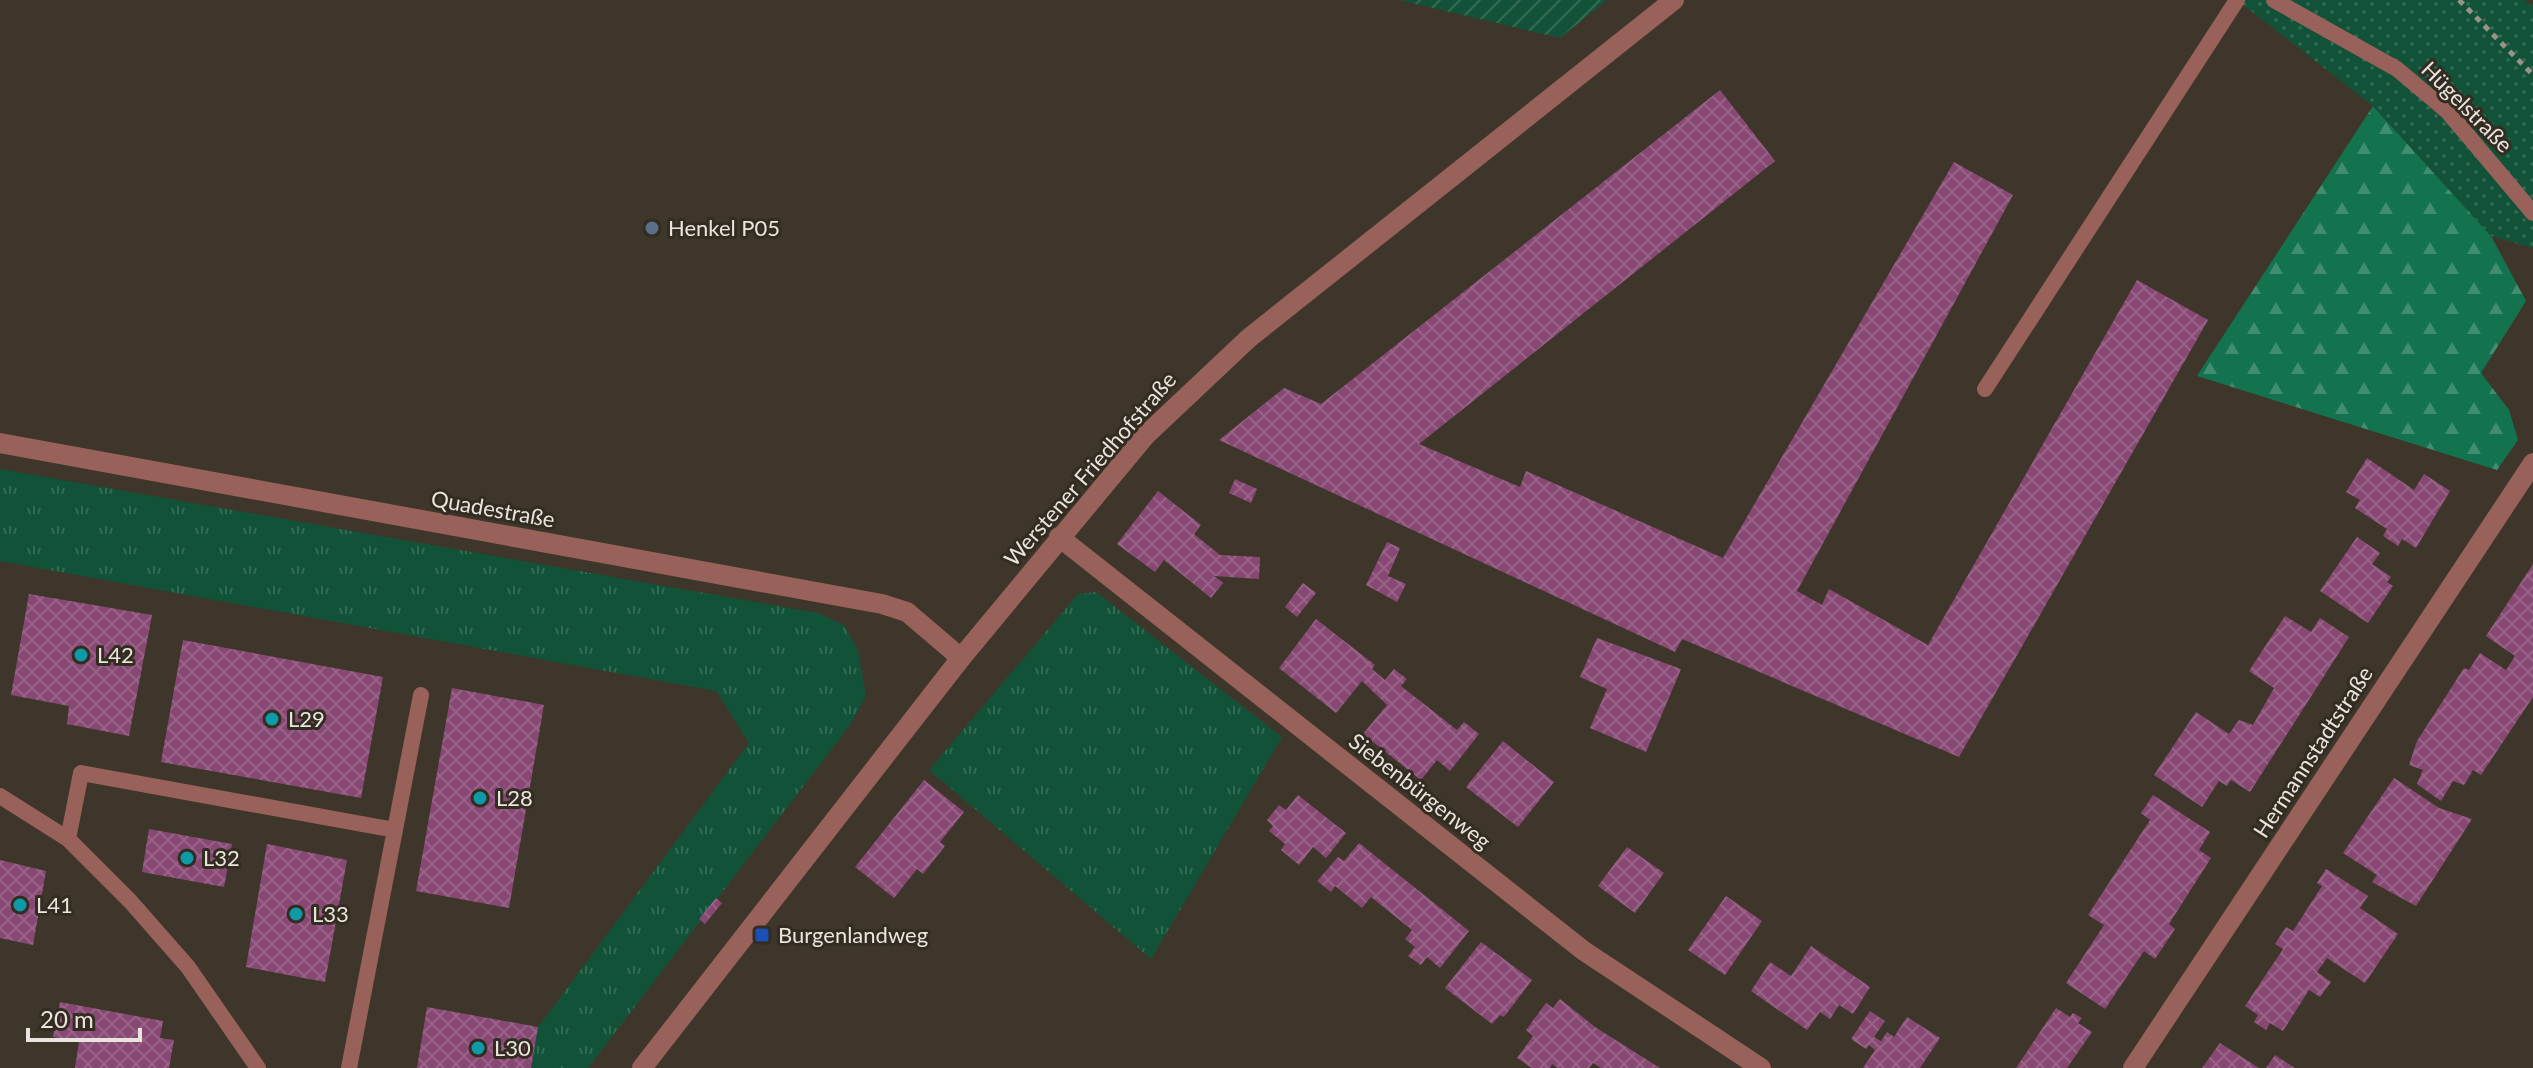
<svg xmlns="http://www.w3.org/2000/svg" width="2533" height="1068" font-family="Lato,sans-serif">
<defs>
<pattern id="grass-tufts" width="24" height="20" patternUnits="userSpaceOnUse" patternTransform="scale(2)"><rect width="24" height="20" fill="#125238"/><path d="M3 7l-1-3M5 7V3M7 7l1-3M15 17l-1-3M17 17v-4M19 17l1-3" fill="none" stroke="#346b54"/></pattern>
<pattern id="forest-firs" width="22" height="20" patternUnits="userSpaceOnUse" patternTransform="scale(2)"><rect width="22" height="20" fill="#13734f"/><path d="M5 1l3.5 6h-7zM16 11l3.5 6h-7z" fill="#418d70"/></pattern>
<pattern id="park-dots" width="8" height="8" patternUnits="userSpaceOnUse" patternTransform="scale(2)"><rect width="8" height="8" fill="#125238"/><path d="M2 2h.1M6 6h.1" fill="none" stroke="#346b54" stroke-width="1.8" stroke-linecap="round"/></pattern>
<pattern id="garden-furrows" width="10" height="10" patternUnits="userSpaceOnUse" patternTransform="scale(2)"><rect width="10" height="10" fill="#125238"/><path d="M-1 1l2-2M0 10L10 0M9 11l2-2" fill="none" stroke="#346b54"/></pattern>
<pattern id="building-cross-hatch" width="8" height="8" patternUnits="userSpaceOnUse" patternTransform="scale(2)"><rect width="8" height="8" fill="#884874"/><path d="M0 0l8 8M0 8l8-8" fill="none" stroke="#996287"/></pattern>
</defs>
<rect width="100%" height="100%" fill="#3e362a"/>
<!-- grass -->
<path fill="url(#grass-tufts)" d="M 0,469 L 818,613 L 844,625 L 858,651 L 866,696 L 850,725 L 588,1068 L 531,1068 L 538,1027 L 749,743 L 716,691 L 0,561 Z
M 1096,592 L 1282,737 L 1151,959 L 929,770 L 1078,594 Z"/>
<!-- forest -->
<path fill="url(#forest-firs)" d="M 2373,106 L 2491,236 L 2526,301 L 2481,373 L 2509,410 L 2518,440 L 2497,470 L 2197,376 Z"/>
<!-- park -->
<path fill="url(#park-dots)" d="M 2237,0 L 2524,0 L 2533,6 L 2533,248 L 2491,236 L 2373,106 Z"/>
<!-- garden -->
<path fill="url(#garden-furrows)" d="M 1399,0 L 1607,0 L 1560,38 Z"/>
<!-- building -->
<path fill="url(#building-cross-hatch)" d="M 1720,90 L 1775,161 L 1419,444 L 1520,487 L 1526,471 L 1723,558 L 1954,162 L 2013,195 L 1797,591 L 1822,605 L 1829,589 L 1928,645 L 2137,280 L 2208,320 L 1959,757 L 1682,639 L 1675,652 L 1219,440 L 1284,388 L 1321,404 Z
M 2367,458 L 2414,490 L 2424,474 L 2450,491 L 2416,548 L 2402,539 L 2398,546 L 2383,536 L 2387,529 L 2355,508 L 2360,500 L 2346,492 Z
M 1235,479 L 1257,489 L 1251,503 L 1229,493 Z
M 1158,491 L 1201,525 L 1194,534 L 1220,555 L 1260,557 L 1259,579 L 1214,576 L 1223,583 L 1211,598 L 1164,560 L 1155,572 L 1117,544 Z
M 2357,537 L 2380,553 L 2372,564 L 2391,577 L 2387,582 L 2393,586 L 2368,623 L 2320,591 Z
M 1387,542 L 1400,548 L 1388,576 L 1406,584 L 1397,602 L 1366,585 Z
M 2533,564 L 2533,697 L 2481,775 L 2473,770 L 2464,785 L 2453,781 L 2441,801 L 2417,784 L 2423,770 L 2409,765 L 2417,741 L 2464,668 L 2469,670 L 2480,653 L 2506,670 L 2515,656 L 2486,636 Z
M 1303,583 L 1316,593 L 1297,617 L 1285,607 Z
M 29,594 L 152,615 L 129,736 L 67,724 L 69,706 L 11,695 Z
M 2285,616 L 2311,632 L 2320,618 L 2349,637 L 2250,792 L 2231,780 L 2227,786 L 2219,781 L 2202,807 L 2154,775 L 2196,712 L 2229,734 L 2239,720 L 2253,725 L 2274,688 L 2249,671 Z
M 1316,619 L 1375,665 L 1372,669 L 1385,680 L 1394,669 L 1407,679 L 1401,686 L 1457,730 L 1464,722 L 1479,734 L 1450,771 L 1437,760 L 1421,780 L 1363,734 L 1387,705 L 1362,681 L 1336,713 L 1279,668 Z
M 1597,638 L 1681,669 L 1646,752 L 1590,728 L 1607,689 L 1580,677 Z
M 183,640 L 383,677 L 361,798 L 161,762 Z
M 452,688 L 544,705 L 509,908 L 416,891 Z
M 1503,741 L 1554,782 L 1518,827 L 1466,787 Z
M 2394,778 L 2439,808 L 2472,819 L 2416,906 L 2372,882 L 2377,875 L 2343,853 Z
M 924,780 L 964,812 L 940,842 L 945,846 L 923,874 L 917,869 L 894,898 L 855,867 Z
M 1298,795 L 1346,833 L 1326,858 L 1313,847 L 1299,865 L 1281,850 L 1285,844 L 1269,831 L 1273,826 L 1267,820 L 1279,805 L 1286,810 Z
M 2153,795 L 2210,832 L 2199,850 L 2211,858 L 2169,924 L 2175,929 L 2155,959 L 2144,951 L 2105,1009 L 2066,983 L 2104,925 L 2088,915 L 2150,820 L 2141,813 Z
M 149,829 L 232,844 L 224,887 L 142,872 Z
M 1359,843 L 1469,931 L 1440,968 L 1427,957 L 1421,965 L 1408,956 L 1415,947 L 1405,939 L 1412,930 L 1371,897 L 1362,908 L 1335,886 L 1331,892 L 1317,881 L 1338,857 L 1344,861 Z
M 267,844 L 347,860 L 325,982 L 246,967 Z
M 1627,847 L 1664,873 L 1635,913 L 1598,886 Z
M 0,860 L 46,871 L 33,945 L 0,938 Z
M 2326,869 L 2368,896 L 2360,908 L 2398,934 L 2365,983 L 2327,958 L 2317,972 L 2331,982 L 2320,997 L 2309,990 L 2283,1031 L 2270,1023 L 2266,1030 L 2254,1022 L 2258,1015 L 2245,1006 L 2283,949 L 2275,944 L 2286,927 L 2293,931 L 2322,886 L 2317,883 Z
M 1726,896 L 1762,921 L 1725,975 L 1688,950 Z
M 716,898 L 722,903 L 705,924 L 699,919 Z
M 1481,942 L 1532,980 L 1504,1017 L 1500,1015 L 1492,1024 L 1445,988 Z
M 1811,946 L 1870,987 L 1853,1014 L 1839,1005 L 1830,1019 L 1820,1012 L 1807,1030 L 1751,991 L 1770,962 L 1791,976 Z
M 1560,999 L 1595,1027 L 1660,1068 L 1601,1068 L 1593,1063 L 1589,1068 L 1558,1068 L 1552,1064 L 1550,1068 L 1532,1068 L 1517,1058 L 1533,1036 L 1526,1030 L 1546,1003 L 1553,1008 Z
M 60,1002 L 163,1021 L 160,1038 L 174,1040 L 169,1068 L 75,1068 L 79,1042 L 53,1037 Z
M 427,1007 L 538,1027 L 531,1068 L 417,1068 Z
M 2056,1008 L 2070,1017 L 2073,1013 L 2082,1018 L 2078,1023 L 2092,1032 L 2067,1068 L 2016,1068 Z
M 1870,1011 L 1885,1021 L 1874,1037 L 1881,1041 L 1887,1032 L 1894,1037 L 1907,1017 L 1940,1038 L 1920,1068 L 1863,1068 L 1875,1050 L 1869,1045 L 1866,1049 L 1851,1039 Z
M 2220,1043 L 2259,1068 L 2202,1068 Z
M 2275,1055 L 2295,1068 L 2266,1068 Z"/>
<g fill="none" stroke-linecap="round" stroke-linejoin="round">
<!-- path -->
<path stroke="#999289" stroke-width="5" stroke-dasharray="6 6" stroke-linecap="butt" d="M 2459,0 L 2533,75"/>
<!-- service -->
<path stroke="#986159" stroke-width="16" d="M 2274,0 L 2397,69 L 2448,112 L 2533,213
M 1985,389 L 2237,0
M 0,796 L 68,839 L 130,901 L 188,967 L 258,1068
M 68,839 L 81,773 L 395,830
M 349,1068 L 421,695"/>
<!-- minor -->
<path stroke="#986159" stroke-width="20" d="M 0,443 L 882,604 L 907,612 L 961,658
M 1059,537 L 1584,951 L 1761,1068
M 2133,1068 L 2533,463"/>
<!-- tertiary -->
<path stroke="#986159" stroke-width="20" d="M 642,1068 L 961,658 L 1145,436 L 1249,338 L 1674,0"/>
</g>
<!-- markers -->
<circle fill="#5c6f8a" stroke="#332c21" stroke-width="3" cx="652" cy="228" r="8"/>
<g fill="#0f9aa8" stroke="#332c21" stroke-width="3">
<circle cx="81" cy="655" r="8"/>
<circle cx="272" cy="719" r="8"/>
<circle cx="480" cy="798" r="8"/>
<circle cx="187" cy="858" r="8"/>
<circle cx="20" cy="905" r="8"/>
<circle cx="296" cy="914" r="8"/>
<circle cx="478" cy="1048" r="8"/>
</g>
<rect fill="#1a4fb4" stroke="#332c21" stroke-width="3" x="754" y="927" width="16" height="16" rx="4"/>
<g text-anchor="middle" stroke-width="6" stroke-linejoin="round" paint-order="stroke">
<!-- street labels -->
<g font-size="22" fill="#e9e4dd" stroke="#332c21">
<text transform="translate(2467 107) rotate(45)" y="8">Hügelstraße</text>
<text transform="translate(1090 469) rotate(-49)" y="8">Werstener Friedhofstraße</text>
<text transform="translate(493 509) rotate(10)" y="8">Quadestraße</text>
<text transform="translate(2313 752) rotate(-57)" y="8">Hermannstadtstraße</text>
<text transform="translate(1420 791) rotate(38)" y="8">Siebenbürgenweg</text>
</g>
<!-- poi labels -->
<g font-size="22" fill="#e9e4dd" stroke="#332c21" text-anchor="start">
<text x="668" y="236">Henkel P05</text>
<text x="97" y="663">L42</text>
<text x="288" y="727">L29</text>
<text x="496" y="806">L28</text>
<text x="203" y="866">L32</text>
<text x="36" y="913">L41</text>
<text x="312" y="922">L33</text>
<text x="778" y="943">Burgenlandweg</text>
<text x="494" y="1056">L30</text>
</g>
</g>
<!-- scale -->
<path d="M28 1028v12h112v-12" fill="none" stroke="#e9e4dd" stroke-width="4"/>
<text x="40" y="1028" font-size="24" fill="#e9e4dd" stroke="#332c21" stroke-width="6" paint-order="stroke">20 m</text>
</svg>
